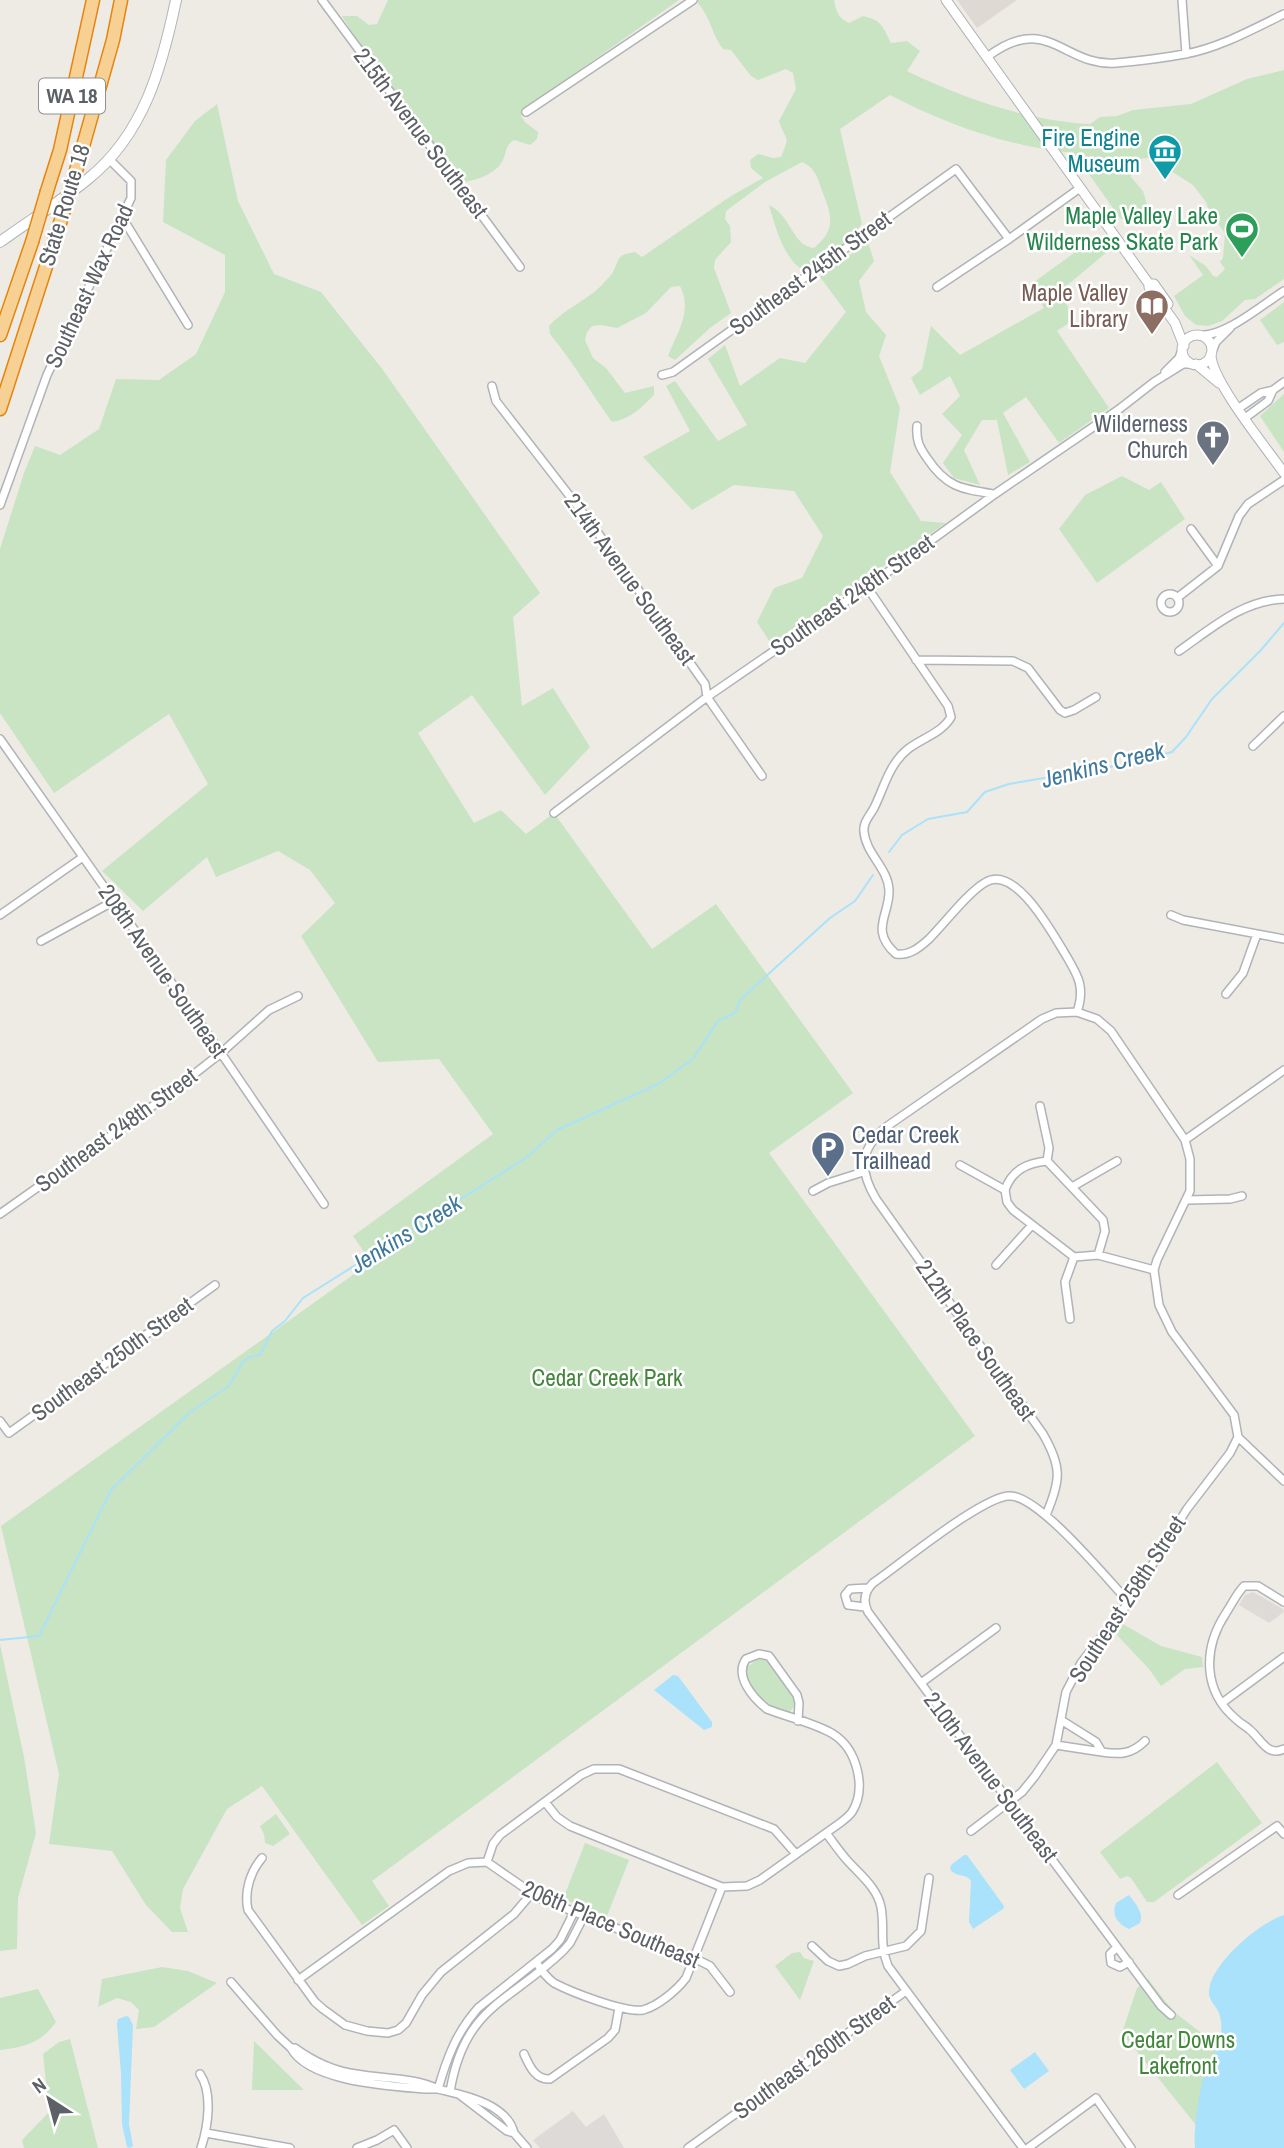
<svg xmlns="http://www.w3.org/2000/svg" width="1284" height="2148" font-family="'Archivo Narrow',sans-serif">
<rect width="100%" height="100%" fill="#eeebe5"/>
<!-- industrial -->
<path fill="#dddad7" d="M 1253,1592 L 1283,1609 L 1284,1612 L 1269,1623 L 1239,1605 L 1245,1595 Z
M 573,2111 L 586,2127 L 604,2114 L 624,2148 L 540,2148 L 533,2140 Z"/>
<!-- education -->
<path fill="#dedad3" d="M 957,0 L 1017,0 L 977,28 Z"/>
<!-- green -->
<path fill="#c8e4c3" d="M 388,0 L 679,0 L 524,109 L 521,116 L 525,122 L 538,132 L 537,139 L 530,145 L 514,140 C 505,146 507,151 503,160 C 496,174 476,181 462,182 L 351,31 L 342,16 L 357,16 L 369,25 L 377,24 Z
M 695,0 L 834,0 C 836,11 838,18 849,23 L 863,16 C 882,20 883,27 891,43 L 907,41 L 920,51 L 907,71 C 965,99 1025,120 1090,124 L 1100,117 L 1117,116 L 1133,110 L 1191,104 L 1247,79 L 1284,70 L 1284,279 L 1255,299 L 1245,300 L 1222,321 L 1208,326 L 1196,325 L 1185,316 L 1174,296 L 1203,275 L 1189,255 L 1206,266 L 1213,276 L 1217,277 L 1225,269 L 1220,262 L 1223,258 L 1225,233 L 1210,213 L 1206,202 L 1193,185 L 1168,169 L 1155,169 L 1153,157 L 1132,160 L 1131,177 L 1143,191 L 1149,211 L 1135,221 L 1126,222 L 1120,218 L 1074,153 C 1009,147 948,125 890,95 L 840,129 L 862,224 L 847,243 L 805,272 C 783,258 776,229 769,205 C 792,216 792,246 814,248 C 839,228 830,212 821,188 C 817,176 814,167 802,162 L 765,182 L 726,211 L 725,219 L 730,226 L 731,242 L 715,260 L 714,268 L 731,313 L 710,328 L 675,360 L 668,356 C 677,333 693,311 680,286 L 671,287 L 646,313 L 617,328 L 601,325 L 592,326 L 587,332 L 585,340 L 593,358 L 606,368 L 625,393 L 654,386 L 654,395 C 641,408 631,419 612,422 C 591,393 573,362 550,334 L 549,326 C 564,309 586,301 602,285 C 605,281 611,276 613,272 C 620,257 617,255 635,252 L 642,257 L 731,196 L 763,178 L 751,168 L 750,160 L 758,154 L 773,158 L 781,157 C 791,133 786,143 779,121 L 796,89 L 793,73 L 786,69 L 758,80 L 751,76 L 731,50 L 723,49 C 710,31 711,16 695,0 Z
M 217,104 L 238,201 L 274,274 L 321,292 L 383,370 L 540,593 L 513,617 L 522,706 L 553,688 L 590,747 L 545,795 L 472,695 L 418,733 L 474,823 L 501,810 L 526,834 L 554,813 L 652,949 L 716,904 L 853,1093 L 769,1153 L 975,1436 L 372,1881 L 389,1906 L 362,1925 L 262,1786 L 227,1809 L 183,1889 L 180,1908 L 188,1932 L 172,1932 L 146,1905 L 112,1851 L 49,1844 L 59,1774 L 1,1526 L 371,1262 L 353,1236 L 493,1134 L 439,1059 L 378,1062 L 301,936 L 335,903 L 310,870 L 278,851 L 216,877 L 207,857 L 143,911 L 102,871 L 208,784 L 169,714 L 54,793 L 0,713 L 0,549 L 24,473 L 35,446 L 60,455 L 99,429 L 116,379 L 159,380 L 196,354 L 225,292 L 225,255 L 163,222 L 166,160 L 195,121 Z
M 1092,240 L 1107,252 L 1059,292 L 1075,319 L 1057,331 L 1109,408 L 1059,443 L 1026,397 L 1003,413 L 1030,462 L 1008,475 L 997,420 L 982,420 L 964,450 L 980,485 L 954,478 L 943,463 L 962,435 L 942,414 L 960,396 L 950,376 L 920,395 L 911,378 L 922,369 L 931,326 L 960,355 L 1044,308 L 1030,285 Z
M 868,242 L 874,261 L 859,281 L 866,312 L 886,335 L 879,356 L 900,408 L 890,472 L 921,521 L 946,523 L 771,644 L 757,622 L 774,588 L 802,578 L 823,536 L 794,491 L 734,485 L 692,510 L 643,457 L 690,431 L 666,386 L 675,381 L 718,441 L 747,425 L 708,359 L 725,345 L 740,386 L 780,358 L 805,363 L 846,312 L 820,277 Z
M 1284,302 L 1284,342 L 1277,345 L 1260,320 Z
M 1284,394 L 1284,452 L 1260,416 Z
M 1122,476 L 1149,490 L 1161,482 L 1185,519 L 1097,583 L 1059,529 L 1085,495 Z
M 1121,1623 L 1161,1646 L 1202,1657 L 1203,1667 L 1185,1669 L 1161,1686 L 1149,1669 L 1115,1633 Z
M 0,1644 L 24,1757 L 36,1833 L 18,1898 L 17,1949 L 0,1951 Z
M 759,1658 C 775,1661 791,1689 795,1705 L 789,1713 C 770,1711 746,1688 746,1668 Z
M 1217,1762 L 1262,1823 L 1154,1902 L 1147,1902 L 1131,1878 L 1127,1876 L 1120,1879 L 1100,1852 Z
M 276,1814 L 290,1834 L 273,1846 L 265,1843 L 264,1834 L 260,1826 Z
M 585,1843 L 629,1860 L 607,1916 L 563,1899 Z
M 800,1952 L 804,1958 L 814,1961 L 800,2000 L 775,1966 L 792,1953 Z
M 162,1967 L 188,1971 L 217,1983 L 154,2027 L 136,2029 L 139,2010 L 131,2002 L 117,1998 L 98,2007 L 102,1979 Z
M 1148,1979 L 1173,2011 L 1218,2046 L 1206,2069 L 1196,2125 L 1122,2033 L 1137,1988 Z
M 38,1989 L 56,2022 C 41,2043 25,2047 0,2050 L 0,1998 Z
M 70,2039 L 98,2148 L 24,2148 L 22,2140 L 49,2112 L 43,2054 L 59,2042 Z
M 254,2041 L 304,2090 L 252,2090 Z"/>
<!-- water -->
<path fill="#a9e2fa" d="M 673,1675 L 678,1676 L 712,1722 L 712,1727 L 704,1730 L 654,1690 Z
M 964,1855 L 967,1855 L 1004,1906 L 1003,1909 L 973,1929 L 969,1922 L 971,1881 C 967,1873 956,1878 950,1869 L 951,1865 Z
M 1129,1895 C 1136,1904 1144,1913 1140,1923 L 1129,1929 C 1118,1924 1111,1915 1116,1903 Z
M 1284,1915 L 1284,2148 L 1195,2148 C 1193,2129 1200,2087 1206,2068 C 1210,2058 1218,2050 1220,2039 C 1222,2031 1222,2021 1219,2013 C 1216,2006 1210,2002 1209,1994 C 1207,1966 1260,1922 1284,1915 Z
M 126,2016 L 129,2017 L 133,2025 L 129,2124 L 133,2146 L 130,2148 L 127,2147 L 122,2124 L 121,2073 L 117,2024 L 118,2019 Z
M 1035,2052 L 1049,2071 L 1024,2089 L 1010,2070 Z"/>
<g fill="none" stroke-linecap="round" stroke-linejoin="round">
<!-- stream -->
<path stroke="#a9e2fa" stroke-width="2" d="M 889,852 L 902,835 L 928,819 L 967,812 L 985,792 L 1009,784 L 1127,764 L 1172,752 L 1186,737 L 1212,699 L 1261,650 L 1284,623
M 0,1640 L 39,1636 L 111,1490 L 189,1413 L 229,1386 L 242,1363 L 249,1357 L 260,1355 L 272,1331 L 285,1321 L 303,1298 L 526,1158 L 557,1130 L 658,1084 L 693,1059 L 718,1021 L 735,1013 L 740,1000 L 830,918 L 855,901 L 873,875"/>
<!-- minor casing -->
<g stroke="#b0b3b7" stroke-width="10">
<path id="minor" d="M 322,0 L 520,267
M 1182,0 L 1186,54
M 987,57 C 1048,11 1063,67 1116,63 C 1139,61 1163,58 1185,54 C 1219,48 1253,29 1284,14
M 526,112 L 693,0
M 122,217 L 188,325
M 937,287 L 1009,239 L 1080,188
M 1199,335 C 1224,338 1263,304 1284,291
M 1212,352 L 1216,342 L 1230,328
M 1165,372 L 1179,358 L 1183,347
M 662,375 L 673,372 L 956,169 L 1009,239
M 492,386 L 496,401 L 593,526 L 705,684 L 707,697 L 762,776
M 1273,390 L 1284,382
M 1239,408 L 1261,393 L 1273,390 L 1268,401 L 1245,418
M 917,426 C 916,440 919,447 927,458 C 946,487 961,489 994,494
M 0,505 L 47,375 L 131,198 L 131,181 L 109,159
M 1191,529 L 1218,566
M 867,587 L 948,706 L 951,717 C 942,733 922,738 908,749 C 889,764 884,788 874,808 C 869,817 863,822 864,832 C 866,854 888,868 889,890 C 890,915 869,930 896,954 C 909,956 919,948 929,939 C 945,923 968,892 986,882 C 1015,865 1051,931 1064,952 C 1077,974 1086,986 1077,1012 L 1097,1019 L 1111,1031 L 1185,1140 L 1190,1159 L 1190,1191 L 1157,1260 L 1154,1270 L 1159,1305 L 1172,1332 L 1234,1415 L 1238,1437 L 1284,1481
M1161 603a9 9 0 1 1 18 0a9 9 0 1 1-18 0Z
M 1177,598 L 1218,566 L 1239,516 L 1248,504 L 1284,480
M 1179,651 C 1212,628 1243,600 1284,599
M 916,660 L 1013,661 L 1028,668 L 1060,710 L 1065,713 L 1074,710 L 1096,697
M 0,739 L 221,1053 L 324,1204
M 1253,746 L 1284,716
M 554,813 L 707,697 L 867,587 L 995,494 L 1118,410 L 1154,382 L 1183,364 L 1195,364
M 0,915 L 83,857
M 1171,915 L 1183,920 L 1284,939
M 41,941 L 114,901
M 1226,994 L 1243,973 L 1257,934
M 1040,1106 L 1049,1148 L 1047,1161 L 1103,1220 L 1105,1231 L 1098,1255
M 1185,1140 L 1284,1070
M 1047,1161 C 1027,1163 1012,1170 1005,1190 L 1007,1202 L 1013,1210 L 1074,1257 L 1098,1255 L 1154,1270
M 960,1165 L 1005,1190
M 1072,1187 L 1117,1161
M 813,1191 L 828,1183 L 863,1172
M 1187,1200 L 1230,1199 L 1242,1196
M 0,1214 L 161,1100 L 221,1053 L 269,1010 L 298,996
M 996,1265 L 1032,1225
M 1070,1319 L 1065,1282 L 1074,1257
M 0,1421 L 9,1433 L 215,1285
M 1046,1515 C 1061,1480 1062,1467 1043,1434 L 876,1199 C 859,1170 859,1150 886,1127 L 1042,1019 L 1056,1013 L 1077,1012
M 1129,1602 C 1106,1578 1041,1498 1011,1496 C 986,1493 898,1566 873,1583 C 864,1592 863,1602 868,1612 L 1161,2006 L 1171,2015
M 1284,1602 L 1258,1586 L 1244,1586 C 1237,1593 1232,1604 1226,1613 C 1203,1648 1202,1691 1237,1720 C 1241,1724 1246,1726 1250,1730 C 1261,1739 1267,1757 1284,1749
M 865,1607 L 848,1605 L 845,1595 L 850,1589 L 868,1588
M 921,1683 L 996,1628
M 1222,1703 L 1284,1657
M 1056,1745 L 1102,1752 L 1096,1742 L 1061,1720
M 1102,1752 C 1120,1755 1132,1754 1145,1741
M 545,1802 L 557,1817 L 570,1826 L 722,1887 L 747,1886 L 760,1880 L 840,1823 C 844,1820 849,1816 852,1812 C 867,1788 857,1749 833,1734 C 815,1723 787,1717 767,1709 C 753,1698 734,1676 746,1659 L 759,1654 L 769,1656 L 797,1695 L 799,1703 L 798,1721
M 971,1831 L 1022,1792 L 1035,1776 L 1056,1745 L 1066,1692 L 1081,1663 L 1129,1602 L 1187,1509 L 1230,1453 L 1238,1437
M 826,1833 C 833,1842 839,1851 846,1859 C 859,1874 877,1887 881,1907 C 885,1929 879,1943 888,1966 L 1023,2148
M 262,1858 C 250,1872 244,1892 248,1910 L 315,2002 L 323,2009 L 345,2025 L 367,2031 L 388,2033 L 398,2030 L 406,2023 L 422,1995 L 441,1972 L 514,1914 L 531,1894
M 487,1862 L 493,1844 L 500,1835 L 581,1775 L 594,1769 L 619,1769 L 774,1829 L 796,1854
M 487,1862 L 539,1898 L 700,1961 L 710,1966 L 730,1992
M 1178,1895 L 1277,1826 L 1284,1834
M 812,1946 L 828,1961 L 839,1966 L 848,1964 L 865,1956 L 906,1946 L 921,1931 L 929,1878
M 1117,1947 L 1110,1954 L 1111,1963 L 1120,1967 L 1129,1962
M 536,1962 C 541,1970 547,1978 554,1983 C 571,1992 625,2013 643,2010 C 658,2006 677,1990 686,1978 L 722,1887
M 298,1980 L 449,1871 L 468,1863 L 487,1862
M 231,1982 L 277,2035 L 291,2048
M 291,2048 L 295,2048 C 313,2061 334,2071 356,2074 C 383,2079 413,2077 438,2089 L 425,2089 C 391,2086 309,2082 291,2048 Z
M 524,2054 C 529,2065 535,2080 550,2079 L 608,2038 L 615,2030 L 619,2008
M 200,2074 C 213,2093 208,2127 201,2148
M 450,2092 C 464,2006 509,2003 563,1951 L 570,1943 L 584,1916
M 460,2095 L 507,2131 L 514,2133 C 507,2103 462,2095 438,2089 C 447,2058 456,2033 478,2008 L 552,1949 L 560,1940 L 574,1912
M 206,2133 L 290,2148
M 514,2133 L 527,2148
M 357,2148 L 377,2140 L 394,2130 L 407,2148
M 688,2148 L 906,1991
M 1028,2148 L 1096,2098 L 1131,2148"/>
</g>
<!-- tertiary casing -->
<g stroke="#b0b3b7" stroke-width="11">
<path id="tertiary" d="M 946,0 L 1149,284 L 1149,287 L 1175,323 L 1184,346
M 1149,284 L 1154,284 L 1168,304
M1182 350a15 15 0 1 1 30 0a15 15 0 1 1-30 0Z
M 1211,354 C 1210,379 1268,450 1284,473
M 1196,364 L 1219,383"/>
</g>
<!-- secondary casing -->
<g stroke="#b1b5b9" stroke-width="12">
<path id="secondary" d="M 0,242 C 29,221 60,202 88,179 C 144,134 162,67 176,0"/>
</g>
<!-- motorway casing -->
<g stroke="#e6840d" stroke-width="15">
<path id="motorway" d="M 78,164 L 113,40 L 121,0
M 47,191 L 60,150 L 93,0
M 0,335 L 32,242
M 0,409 L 61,220"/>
</g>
<!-- minor -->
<use href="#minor" stroke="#fff" stroke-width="7"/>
<!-- tertiary -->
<use href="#tertiary" stroke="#fff" stroke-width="9"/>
<!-- secondary -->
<use href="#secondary" stroke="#fff" stroke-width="10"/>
<!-- motorway -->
<use href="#motorway" stroke="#f7d094" stroke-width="12"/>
<!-- motorway-bridge casing -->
<g stroke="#e6840d" stroke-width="15" stroke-linecap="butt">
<path id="motorway-bridge" d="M 61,220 L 78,164
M 32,242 L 47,191"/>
</g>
<!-- motorway-bridge -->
<use href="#motorway-bridge" stroke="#f7d094" stroke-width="12"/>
</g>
<!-- icons -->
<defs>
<g id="museum-pin" transform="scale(1.75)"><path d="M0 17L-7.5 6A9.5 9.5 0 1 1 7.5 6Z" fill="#0f9aa8" stroke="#fff"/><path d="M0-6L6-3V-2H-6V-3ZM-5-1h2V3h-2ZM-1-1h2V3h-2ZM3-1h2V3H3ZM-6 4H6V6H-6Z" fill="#fff"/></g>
<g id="stadium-pin" transform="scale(1.75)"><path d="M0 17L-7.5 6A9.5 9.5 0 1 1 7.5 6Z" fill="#2e9e5b" stroke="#fff"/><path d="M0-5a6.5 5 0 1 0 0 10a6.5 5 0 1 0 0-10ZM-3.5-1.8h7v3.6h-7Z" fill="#fff"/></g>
<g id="library-pin" transform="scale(1.75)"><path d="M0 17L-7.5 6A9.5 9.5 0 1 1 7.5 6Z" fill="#8d6e63" stroke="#fff"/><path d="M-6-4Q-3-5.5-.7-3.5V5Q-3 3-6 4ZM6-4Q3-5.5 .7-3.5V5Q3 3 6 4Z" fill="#fff"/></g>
<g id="church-pin" transform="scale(1.75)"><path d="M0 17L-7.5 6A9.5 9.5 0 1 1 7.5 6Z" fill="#6b7280" stroke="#fff"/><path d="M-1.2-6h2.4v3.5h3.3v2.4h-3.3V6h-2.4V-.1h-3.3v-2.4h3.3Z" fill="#fff"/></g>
<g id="parking-pin" transform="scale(1.75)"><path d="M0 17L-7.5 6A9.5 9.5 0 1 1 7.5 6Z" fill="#5c6f8a" stroke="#fff"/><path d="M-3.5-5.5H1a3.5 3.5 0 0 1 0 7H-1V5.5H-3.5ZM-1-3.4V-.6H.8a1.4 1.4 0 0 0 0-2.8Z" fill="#fff"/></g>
</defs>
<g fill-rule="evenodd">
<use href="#museum-pin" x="1165" y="151"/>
<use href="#stadium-pin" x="1242" y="229"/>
<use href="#library-pin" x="1152" y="306"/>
<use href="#church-pin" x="1213" y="437"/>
<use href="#parking-pin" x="828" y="1148"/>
</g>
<g text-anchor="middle" stroke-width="5" stroke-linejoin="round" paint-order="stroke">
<!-- shield labels -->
<rect fill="#fff" stroke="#8e9093" stroke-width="2" x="39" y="78.5" width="66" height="35" rx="5"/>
<g font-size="21" font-weight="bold" fill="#5d6165">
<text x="72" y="103">WA 18</text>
</g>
<!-- street labels -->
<g font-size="23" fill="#5d6165" stroke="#fff">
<text transform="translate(421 133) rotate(53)" y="8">215th Avenue Southeast</text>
<text transform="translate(64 205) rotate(-73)" y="8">State Route 18</text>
<text transform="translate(810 273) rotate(-36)" y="8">Southeast 245th Street</text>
<text transform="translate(89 286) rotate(-65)" y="8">Southeast Wax Road</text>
<text transform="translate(630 579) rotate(54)" y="8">214th Avenue Southeast</text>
<text transform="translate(852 595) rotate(-35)" y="8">Southeast 248th Street</text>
<text transform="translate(163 971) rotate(55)" y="8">208th Avenue Southeast</text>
<text transform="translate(116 1130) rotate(-36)" y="8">Southeast 248th Street</text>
<text transform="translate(976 1340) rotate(55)" y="8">212th Place Southeast</text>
<text transform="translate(112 1359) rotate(-36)" y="8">Southeast 250th Street</text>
<text transform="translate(1127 1599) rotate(-57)" y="8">Southeast 258th Street</text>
<text transform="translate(991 1777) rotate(53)" y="8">210th Avenue Southeast</text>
<text transform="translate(611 1924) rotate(23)" y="8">206th Place Southeast</text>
<text transform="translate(814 2057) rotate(-36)" y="8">Southeast 260th Street</text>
</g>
<!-- culture labels -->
<g font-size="23" fill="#0d838f" stroke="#fff" text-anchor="end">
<text x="1140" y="146">Fire Engine<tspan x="1140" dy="26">Museum</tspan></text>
</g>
<!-- leisure labels -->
<g font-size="23" fill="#27864d" stroke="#fff" text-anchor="end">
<text x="1218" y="224">Maple Valley Lake<tspan x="1218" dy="26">Wilderness Skate Park</tspan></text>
</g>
<!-- education labels -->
<g font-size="23" fill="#785e54" stroke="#fff" text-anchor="end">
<text x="1128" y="301">Maple Valley<tspan x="1128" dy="26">Library</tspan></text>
</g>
<!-- worship labels -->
<g font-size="23" fill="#5b616d" stroke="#fff" text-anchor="end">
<text x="1188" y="432">Wilderness<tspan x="1188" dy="26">Church</tspan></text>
</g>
<!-- service labels -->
<g font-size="23" fill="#4e5e75" stroke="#fff" text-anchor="start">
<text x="852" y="1143">Cedar Creek<tspan x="852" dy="26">Trailhead</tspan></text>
</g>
<!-- park labels -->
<g font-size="23" fill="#42853b" stroke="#fff">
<text x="607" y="1386">Cedar Creek Park</text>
<text x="1178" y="2048">Cedar Downs<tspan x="1178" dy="26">Lakefront</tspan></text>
</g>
<!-- water labels -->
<g font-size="24" font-style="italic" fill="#41799b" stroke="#fff">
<text transform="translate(1103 765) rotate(-14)" y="8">Jenkins Creek</text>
<text transform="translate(406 1234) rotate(-32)" y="8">Jenkins Creek</text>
</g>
</g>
<!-- north arrow -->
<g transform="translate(49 2099) rotate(324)" stroke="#ffffff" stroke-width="5" paint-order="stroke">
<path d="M0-5L12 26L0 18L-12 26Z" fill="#5d6165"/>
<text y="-10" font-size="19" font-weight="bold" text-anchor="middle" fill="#5d6165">N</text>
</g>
</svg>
